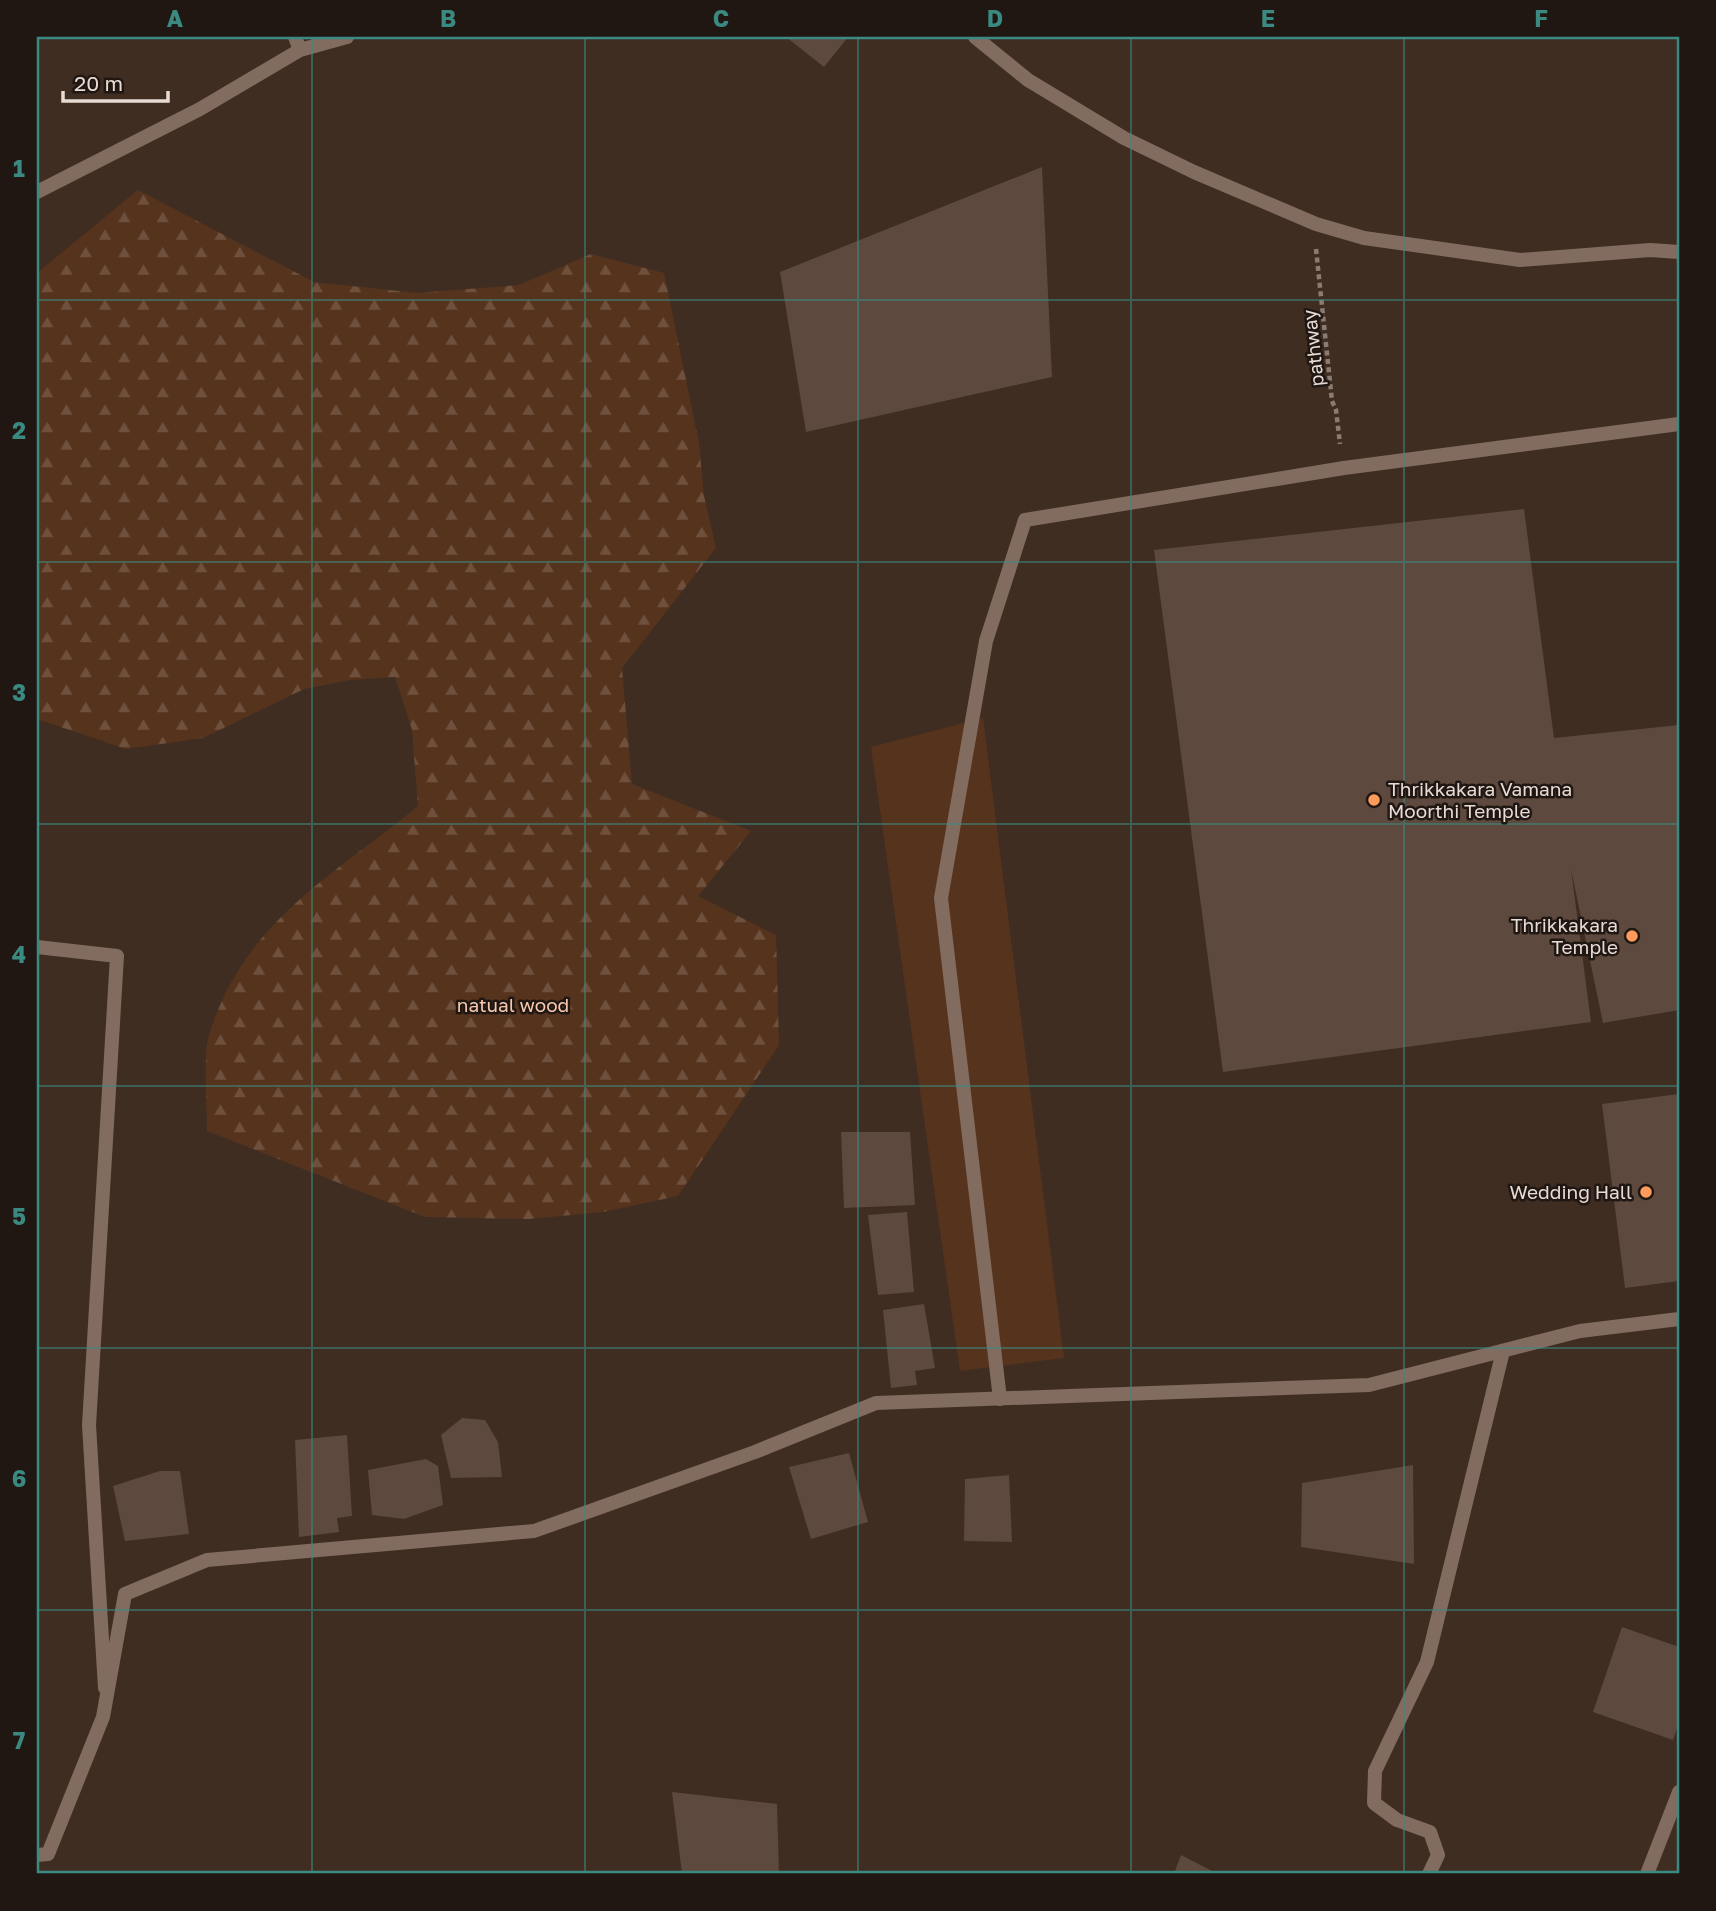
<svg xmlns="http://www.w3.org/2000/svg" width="1716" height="1911" font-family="'Golos Text',sans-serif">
<defs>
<pattern id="forest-firs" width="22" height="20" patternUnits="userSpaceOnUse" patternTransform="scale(1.75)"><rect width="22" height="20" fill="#56331d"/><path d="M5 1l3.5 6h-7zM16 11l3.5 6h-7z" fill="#6e503d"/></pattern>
</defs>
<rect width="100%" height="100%" fill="#3f2d22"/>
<!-- forest -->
<path fill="url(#forest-firs)" d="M 138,190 L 314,282 L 417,293 L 519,285 L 591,254 L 664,273 L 699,443 L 704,496 L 716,548 L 622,668 L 632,784 L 751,831 L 698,896 L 776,935 L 779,1045 L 678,1196 L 603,1212 L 529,1219 L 425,1217 L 207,1131 C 207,1107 203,1056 209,1035 C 245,920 332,877 418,806 L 412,730 L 395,677 L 350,680 L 304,689 L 203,738 L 126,749 L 37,719 L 37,273 Z"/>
<!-- pitch -->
<path fill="#56331d" d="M 983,718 L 1064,1358 L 960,1371 L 871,747 Z"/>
<!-- building -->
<path fill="#5d493e" d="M 786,37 L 848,37 L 824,67 Z
M 1042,167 L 1052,377 L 806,432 L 780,272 Z
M 1524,509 L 1554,738 L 1679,725 L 1679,1010 L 1603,1023 L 1571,869 L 1591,1022 L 1223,1072 L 1154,550 Z
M 1679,1094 L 1679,1281 L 1625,1288 L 1602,1104 Z
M 841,1132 L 910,1132 L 915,1205 L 844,1208 Z
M 907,1212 L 914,1292 L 878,1295 L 868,1215 Z
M 924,1304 L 935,1368 L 915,1371 L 917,1385 L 891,1388 L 883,1310 Z
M 462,1418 L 485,1420 L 498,1442 L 502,1477 L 451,1478 L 441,1435 Z
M 347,1435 L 352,1516 L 337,1518 L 339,1532 L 299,1537 L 295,1440 Z
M 849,1453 L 868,1522 L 811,1539 L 789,1467 Z
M 426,1459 L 438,1466 L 443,1505 L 404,1519 L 372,1515 L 368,1470 Z
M 1413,1465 L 1414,1564 L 1301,1547 L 1302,1483 Z
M 160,1471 L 180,1471 L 189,1534 L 125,1541 L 113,1486 Z
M 1009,1475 L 1012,1542 L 964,1541 L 965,1479 Z
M 1622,1627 L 1679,1647 L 1679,1723 L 1673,1740 L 1593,1712 Z
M 672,1792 L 777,1804 L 779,1874 L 682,1874 Z
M 1181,1855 L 1218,1874 L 1174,1874 Z"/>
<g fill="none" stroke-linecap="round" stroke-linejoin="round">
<!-- path -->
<path stroke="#8b7c72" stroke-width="4.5" stroke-dasharray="5 3.5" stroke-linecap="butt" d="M 1316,249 L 1332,401 L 1336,410 L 1340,444"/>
<!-- minor -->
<path stroke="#826c60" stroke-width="14" d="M 295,37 L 300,50
M 37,192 L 200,109 L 300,50 L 347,37
M 37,947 L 117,956 L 89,1425 L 105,1688
M 1000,1399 L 941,898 L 986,641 L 1025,520 L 1344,468 L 1679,424
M 1429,1874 L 1438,1855 L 1430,1832 L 1397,1820 L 1374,1803 L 1375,1771 L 1427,1662 L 1503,1351
M 1647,1874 L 1679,1792"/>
<!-- tertiary -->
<path stroke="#826c60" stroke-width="14" d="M 975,37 L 1028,80 L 1124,138 L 1194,172 L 1316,224 L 1364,238 L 1520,260 L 1650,250 L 1679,252
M 37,1855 L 48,1854 L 103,1717 L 125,1594 L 207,1560 L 534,1531 L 755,1452 L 876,1403 L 1369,1385 L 1580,1331 L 1679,1319"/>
</g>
<!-- grid -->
<path fill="none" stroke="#3a8a82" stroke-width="2" stroke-opacity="0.55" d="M 312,37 L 312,1874M 585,37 L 585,1874M 858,37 L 858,1874M 1131,37 L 1131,1874M 1404,37 L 1404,1874M 37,300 L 1679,300M 37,562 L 1679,562M 37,824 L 1679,824M 37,1086 L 1679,1086M 37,1348 L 1679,1348M 37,1610 L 1679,1610"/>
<!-- markers -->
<g fill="#ff9b5a" stroke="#201713" stroke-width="2.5">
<circle cx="1374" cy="800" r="7"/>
<circle cx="1632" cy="936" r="7"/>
<circle cx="1646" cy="1192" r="7"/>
</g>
<g text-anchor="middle" stroke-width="5" stroke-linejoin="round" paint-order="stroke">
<!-- street labels -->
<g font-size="19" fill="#e7dbd4" stroke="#201713">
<text transform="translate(1313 348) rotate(-96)" y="7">pathway</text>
</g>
<!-- poi labels -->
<g font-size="19" fill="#e7dbd4" stroke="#201713" text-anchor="end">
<text x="1388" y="796" text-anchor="start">Thrikkakara Vamana<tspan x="1388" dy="22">Moorthi Temple</tspan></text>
<text x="1618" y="932">Thrikkakara<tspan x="1618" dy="22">Temple</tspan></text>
<text x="1632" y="1199">Wedding Hall</text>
</g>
<!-- park labels -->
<g font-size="19" fill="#f6c9af" stroke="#201713">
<text x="513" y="1012">natual wood</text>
</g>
</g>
<!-- border -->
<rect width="1716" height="1911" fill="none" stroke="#201713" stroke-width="77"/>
<!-- scale -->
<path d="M63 91v10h105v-10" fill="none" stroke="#e7dbd4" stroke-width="3.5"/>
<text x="74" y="91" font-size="21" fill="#e7dbd4" stroke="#201713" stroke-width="5" paint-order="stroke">20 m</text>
<rect x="38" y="38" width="1640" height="1834" fill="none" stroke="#3a8a82" stroke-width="2.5"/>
<g font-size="23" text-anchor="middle" font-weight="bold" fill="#3a8a82">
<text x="175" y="27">A</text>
<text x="448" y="27">B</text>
<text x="721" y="27">C</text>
<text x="995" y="27">D</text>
<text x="1268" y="27">E</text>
<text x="1541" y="27">F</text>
<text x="19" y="177">1</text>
<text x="19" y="439">2</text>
<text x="19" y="701">3</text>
<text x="19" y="963">4</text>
<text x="19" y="1225">5</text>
<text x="19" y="1487">6</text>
<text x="19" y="1749">7</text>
</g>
</svg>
